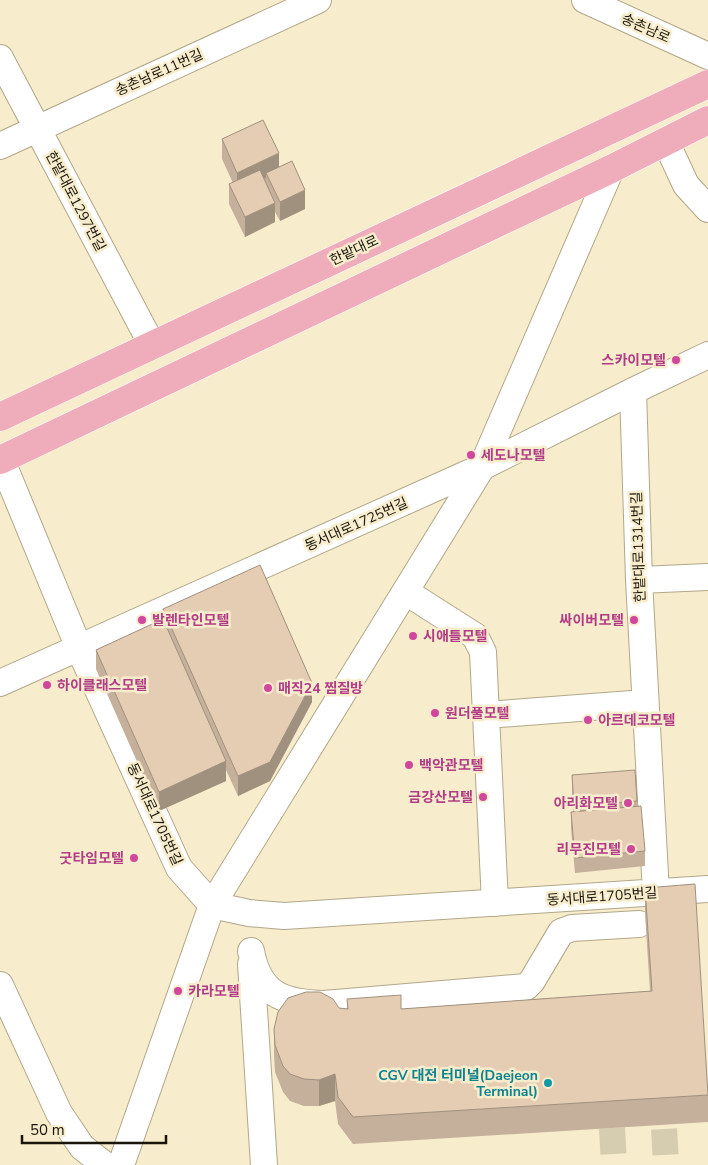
<svg xmlns="http://www.w3.org/2000/svg" width="708" height="1165" font-family="'Nunito Sans','Noto Sans KR',sans-serif">
<rect width="100%" height="100%" fill="#f7edcd"/>
<g fill="none" stroke-linecap="round" stroke-linejoin="round">
<!-- minor-tunnel -->
<path stroke="#d6cdb0" stroke-width="26" stroke-dasharray="26 13" stroke-linecap="butt" d="M 662,1090 L 666,1165
M 612,1128 L 614,1165"/>
<!-- minor casing -->
<g stroke="#b1a789" stroke-width="28">
<path id="minor" d="M 585,0 L 708,56
M 0,58 L 152,345
M 666,142 L 686,185 L 708,209
M 0,146 L 318,0
M 633,391 L 639,580 L 656,893
M 1,459 L 79,648 L 179,868 L 212,905
M 639,580 L 708,577
M 406,592 L 475,636 L 483,652 L 495,903
M 0,683 L 482,467 L 633,391 L 708,355
M 486,715 L 645,703
M 212,905 L 249,913 L 284,916 L 708,889
M 251,951 C 259,994 282,1003 324,1004 L 526,987 L 532,981 L 561,932 L 572,928 L 639,924
M 251,964 L 264,1165
M 0,985 L 59,1113 L 82,1147 L 105,1165
M 121,1165 L 212,905 L 482,467 L 611,169"/>
</g>
<!-- major casing -->
<g stroke="#fff" stroke-width="29">
<path id="major" d="M 0,417 L 708,84
M 0,460 L 611,169 L 708,120"/>
</g>
<!-- minor -->
<use href="#minor" stroke="#fff" stroke-width="26"/>
<!-- major -->
<use href="#major" stroke="#efacbb" stroke-width="28"/>
</g>
<!-- wall -->
<path fill="#c5b09b" d="M 222,139 L 279,168 L 305,209 L 280,221 L 275,212 L 275,222 L 245,237 L 229,204 L 229,184 L 233,183 L 222,159 Z
M 163,609 L 312,702 L 270,781 L 238,796 L 226,770 L 226,781 L 159,811 L 96,669 L 96,650 L 163,620 Z
M 572,775 L 637,801 L 637,806 L 645,851 L 645,866 L 575,873 L 571,828 L 571,812 L 573,812 L 572,791 Z
M 645,888 L 708,1095 L 708,1122 L 353,1144 L 338,1124 L 335,1101 L 319,1106 L 304,1106 L 290,1101 L 283,1092 L 275,1072 L 274,1055 L 274,1029 L 339,1008 L 347,1009 L 347,999 L 401,1009 L 650,991 L 645,914 Z"/>
<!-- shaded-wall -->
<path fill="#a0907e" d="M 279,153 L 279,172 L 266,173 L 266,178 L 237,192 L 237,173 Z
M 305,190 L 305,209 L 280,221 L 280,202 Z
M 275,203 L 275,222 L 245,237 L 245,217 Z
M 312,683 L 312,702 L 270,781 L 238,796 L 238,776 Z
M 226,761 L 226,781 L 159,811 L 159,792 Z
M 335,1074 L 335,1101 L 319,1106 L 319,1080 Z"/>
<!-- building -->
<path fill="#e5cdb4" stroke="#a0907e" d="M 263,120 L 279,153 L 237,173 L 222,139 Z
M 292,161 L 305,190 L 280,202 L 266,173 Z
M 260,170 L 275,203 L 245,217 L 229,184 Z
M 260,565 L 312,683 L 270,762 L 238,776 L 163,609 Z
M 163,619 L 226,761 L 159,792 L 96,650 Z
M 635,770 L 637,801 L 574,806 L 572,775 Z
M 641,806 L 645,851 L 575,858 L 571,812 Z
M 695,884 L 708,1095 L 353,1117 L 338,1097 L 335,1074 L 319,1080 L 304,1079 L 290,1074 L 283,1066 L 275,1045 L 274,1029 L 278,1012 L 288,998 L 306,992 L 320,992 L 333,999 L 339,1008 L 348,1009 L 347,999 L 401,995 L 401,1009 L 652,991 L 645,888 Z"/>
<!-- markers -->
<g fill="#d1479c" stroke="#f7edcd" stroke-width="2">
<circle cx="676" cy="360" r="5"/>
<circle cx="471" cy="455" r="5"/>
<circle cx="142" cy="620" r="5"/>
<circle cx="634" cy="620" r="5"/>
<circle cx="413" cy="636" r="5"/>
<circle cx="47" cy="685" r="5"/>
<circle cx="268" cy="688" r="5"/>
<circle cx="435" cy="713" r="5"/>
<circle cx="588" cy="720" r="5"/>
<circle cx="409" cy="765" r="5"/>
<circle cx="483" cy="797" r="5"/>
<circle cx="628" cy="803" r="5"/>
<circle cx="631" cy="849" r="5"/>
<circle cx="134" cy="858" r="5"/>
<circle cx="178" cy="991" r="5"/>
</g>
<circle fill="#0f9aa8" stroke="#f7edcd" stroke-width="2" cx="548" cy="1083" r="5"/>
<g text-anchor="middle" stroke-width="5" stroke-linejoin="round" paint-order="stroke">
<!-- street labels -->
<g font-size="14" fill="#19150a" stroke="#f7edcd">
<text transform="translate(646 28) rotate(24)" y="5">송촌남로</text>
<text transform="translate(159 72) rotate(-24)" y="5">송촌남로11번길</text>
<text transform="translate(76 201) rotate(62)" y="5">한밭대로1297번길</text>
<text transform="translate(354 250) rotate(-25)" y="5">한밭대로</text>
<text transform="translate(356 524) rotate(-24)" y="5">동서대로1725번길</text>
<text transform="translate(638 547) rotate(-92)" y="5">한밭대로1314번길</text>
<text transform="translate(155 814) rotate(65)" y="5">동서대로1705번길</text>
<text transform="translate(602 896) rotate(-4)" y="5">동서대로1705번길</text>
</g>
<!-- hotel labels -->
<g font-size="14" font-weight="bold" fill="#b23c85" stroke="#f7edcd" text-anchor="start">
<text x="666" y="365" text-anchor="end">스카이모텔</text>
<text x="481" y="460">세도나모텔</text>
<text x="152" y="625">발렌타인모텔</text>
<text x="624" y="625" text-anchor="end">싸이버모텔</text>
<text x="423" y="641">시애틀모텔</text>
<text x="57" y="690">하이클래스모텔</text>
<text x="278" y="693">매직24 찜질방</text>
<text x="445" y="718">원더풀모텔</text>
<text x="598" y="725">아르데코모텔</text>
<text x="419" y="770">백악관모텔</text>
<text x="473" y="802" text-anchor="end">금강산모텔</text>
<text x="618" y="808" text-anchor="end">아리화모텔</text>
<text x="621" y="854" text-anchor="end">리무진모텔</text>
<text x="124" y="863" text-anchor="end">굿타임모텔</text>
<text x="188" y="996">카라모텔</text>
</g>
<!-- culture labels -->
<g font-size="14" font-weight="bold" fill="#0d838f" stroke="#f7edcd" text-anchor="end">
<text x="538" y="1080">CGV 대전 터미널(Daejeon<tspan x="538" dy="16">Terminal)</tspan></text>
</g>
</g>
<!-- scale -->
<path d="M22 1135v8h144v-8" fill="none" stroke="#19150a" stroke-width="2.5"/>
<text x="30" y="1135" font-size="15" fill="#19150a" stroke="#f7edcd" stroke-width="4" paint-order="stroke">50 m</text>
</svg>
